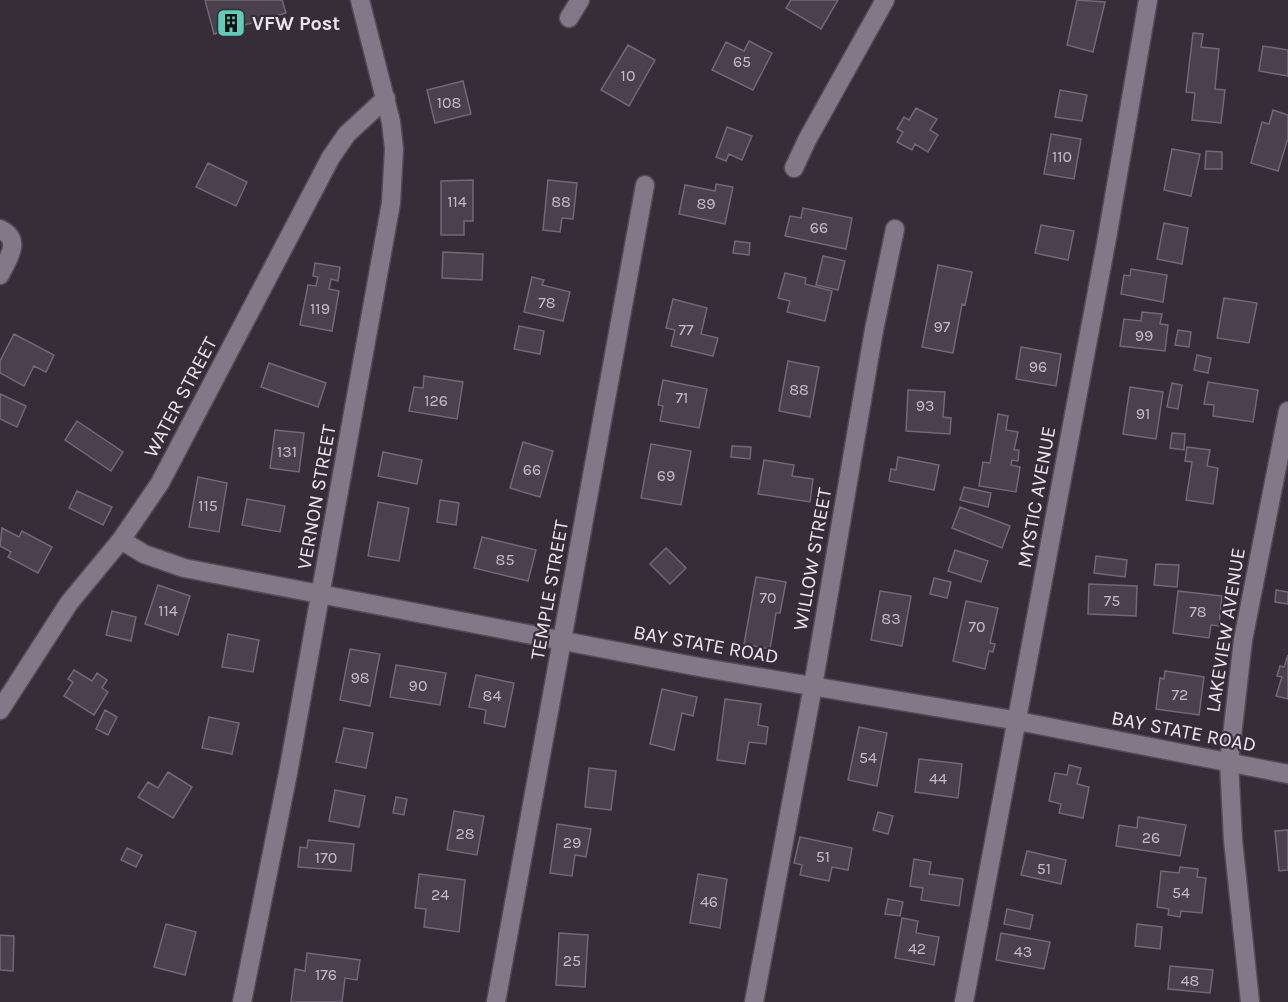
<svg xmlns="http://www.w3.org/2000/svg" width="1288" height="1002" font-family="Karla,sans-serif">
<rect width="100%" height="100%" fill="#362d39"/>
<!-- building -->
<path fill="#4b414e" stroke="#726876" stroke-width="1.5" d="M 205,0 L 282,0 L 286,13 L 214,34 Z
M 791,0 L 838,0 L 821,29 L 786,8 Z
M 1077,0 L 1105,2 L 1093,52 L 1067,45 Z
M 1193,33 L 1203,34 L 1201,47 L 1219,49 L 1215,89 L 1225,90 L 1221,123 L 1192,120 L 1195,93 L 1186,92 Z
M 749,41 L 772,53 L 753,90 L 712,70 L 726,42 L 744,51 Z
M 628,45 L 655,60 L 629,106 L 601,90 Z
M 1263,46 L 1288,50 L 1288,76 L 1259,71 Z
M 463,81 L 471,114 L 435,123 L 427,90 Z
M 1060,90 L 1087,95 L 1082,121 L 1055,117 Z
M 916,108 L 937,119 L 930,130 L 938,135 L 928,152 L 915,144 L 912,150 L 897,142 L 903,132 L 897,129 L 904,117 L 909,120 Z
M 1273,110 L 1288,115 L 1288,138 L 1278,171 L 1251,163 L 1262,122 L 1269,124 Z
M 727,127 L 752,136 L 742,160 L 729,154 L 726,161 L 716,157 Z
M 1051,134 L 1081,139 L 1074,179 L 1044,174 Z
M 1172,149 L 1200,154 L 1191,196 L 1164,190 Z
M 1206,151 L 1222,152 L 1222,169 L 1205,169 Z
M 208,163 L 247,182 L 236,206 L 196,187 Z
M 473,180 L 473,221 L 464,221 L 464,235 L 441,235 L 441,181 Z
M 548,180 L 577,183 L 573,219 L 562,218 L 560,232 L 543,230 Z
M 716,184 L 733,187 L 725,224 L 679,214 L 685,185 L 715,191 Z
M 803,208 L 852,218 L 846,249 L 785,236 L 790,216 L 801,218 Z
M 1164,223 L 1188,228 L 1182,264 L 1157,259 Z
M 1041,225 L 1074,231 L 1068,260 L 1035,253 Z
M 735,241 L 750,243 L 749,255 L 733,253 Z
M 443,252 L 483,254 L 482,280 L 442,278 Z
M 823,256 L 845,261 L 838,290 L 816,285 Z
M 315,263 L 340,267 L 338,281 L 331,279 L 329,289 L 339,291 L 332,331 L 300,325 L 308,285 L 316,286 L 318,277 L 313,276 Z
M 938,265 L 972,272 L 965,305 L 962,304 L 953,353 L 922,347 Z
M 1131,269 L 1167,275 L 1163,302 L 1121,294 L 1124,275 L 1130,276 Z
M 785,273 L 806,278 L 805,284 L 832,291 L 825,321 L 787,312 L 790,301 L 778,298 Z
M 532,277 L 544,280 L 542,285 L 570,292 L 563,321 L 524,312 Z
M 1224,298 L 1257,303 L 1249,343 L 1217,338 Z
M 673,299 L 707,308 L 701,334 L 718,338 L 713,356 L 671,346 L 675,330 L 666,328 Z
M 1142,312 L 1162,314 L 1160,324 L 1168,325 L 1165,351 L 1120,346 L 1124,319 L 1141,321 Z
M 519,326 L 544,331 L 540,354 L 514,349 Z
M 1178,330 L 1191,332 L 1189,347 L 1175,345 Z
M 14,334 L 54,355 L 46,372 L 34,366 L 24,386 L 0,373 L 0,361 Z
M 1021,347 L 1061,354 L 1056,386 L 1016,379 Z
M 1197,355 L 1211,358 L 1208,373 L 1194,370 Z
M 788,361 L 819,367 L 810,417 L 779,411 Z
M 269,363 L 326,383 L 318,407 L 261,387 Z
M 424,376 L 463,382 L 457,419 L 409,411 L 414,387 L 423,388 Z
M 663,380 L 707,389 L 699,428 L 660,421 L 663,406 L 658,405 Z
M 1208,382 L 1258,390 L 1253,422 L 1213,416 L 1214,405 L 1204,404 Z
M 1172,383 L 1182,385 L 1178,409 L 1167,407 Z
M 1130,387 L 1163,392 L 1156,439 L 1123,434 Z
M 908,390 L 945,392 L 943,417 L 951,418 L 950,434 L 906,431 Z
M 0,394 L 26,406 L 17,427 L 0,419 Z
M 998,414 L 1008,416 L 1006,430 L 1018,432 L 1014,450 L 1019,450 L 1018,461 L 1012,460 L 1011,465 L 1020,467 L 1016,492 L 979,486 L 983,462 L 990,463 Z
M 77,421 L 123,452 L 111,471 L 65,440 Z
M 275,430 L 304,433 L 299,472 L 270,468 Z
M 1172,433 L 1185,434 L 1184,450 L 1170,448 Z
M 523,442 L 553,451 L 540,497 L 510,488 Z
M 651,444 L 691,451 L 681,505 L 641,498 Z
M 732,446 L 751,447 L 750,459 L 731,457 Z
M 1187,447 L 1210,450 L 1207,466 L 1218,468 L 1213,504 L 1186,500 L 1192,462 L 1185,461 Z
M 383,452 L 422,460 L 417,484 L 378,476 Z
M 898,457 L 939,465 L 934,490 L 889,481 L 891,469 L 896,470 Z
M 764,460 L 794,465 L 792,476 L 813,479 L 810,502 L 758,494 Z
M 198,477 L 227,483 L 219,532 L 189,527 Z
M 964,487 L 991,493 L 988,507 L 960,500 Z
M 77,491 L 112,507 L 103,525 L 69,508 Z
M 247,499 L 285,506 L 280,532 L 242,525 Z
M 440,500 L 459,503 L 456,525 L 437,522 Z
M 378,502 L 409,508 L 399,561 L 368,556 Z
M 960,507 L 1010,526 L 1002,548 L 952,528 Z
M 2,528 L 19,537 L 22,531 L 52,547 L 38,573 L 8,557 L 11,552 L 0,546 Z
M 482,537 L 536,550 L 528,581 L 474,568 Z
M 666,548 L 686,568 L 670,584 L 650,564 Z
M 955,550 L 988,561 L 981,582 L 948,571 Z
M 1096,556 L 1127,560 L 1125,577 L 1094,573 Z
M 1156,564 L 1179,565 L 1177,587 L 1154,585 Z
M 756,577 L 786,582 L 780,613 L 776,613 L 770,649 L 744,644 Z
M 934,578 L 951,582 L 947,598 L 930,594 Z
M 1089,584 L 1137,586 L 1136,616 L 1088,614 Z
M 158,585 L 190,596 L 178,635 L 145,624 Z
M 1276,590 L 1288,592 L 1288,604 L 1275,602 Z
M 880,591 L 911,596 L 902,646 L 871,640 Z
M 1178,591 L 1222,596 L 1219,626 L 1211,625 L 1209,638 L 1173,633 Z
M 966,601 L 998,608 L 990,643 L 995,644 L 993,652 L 989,651 L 985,669 L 953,661 Z
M 112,611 L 136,617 L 131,641 L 106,635 Z
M 228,634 L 259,640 L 253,672 L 222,667 Z
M 350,649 L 380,654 L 370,706 L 340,700 Z
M 1288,655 L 1288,699 L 1276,696 L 1282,677 L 1277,676 L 1280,666 L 1284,667 Z
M 396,665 L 446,673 L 440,705 L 390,697 Z
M 74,670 L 92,681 L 97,673 L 107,680 L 102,688 L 108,692 L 94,715 L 64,696 L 73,682 L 68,679 Z
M 1165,671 L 1204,677 L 1199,715 L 1156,709 L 1160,678 L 1164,679 Z
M 476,675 L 514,683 L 505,727 L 484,723 L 486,710 L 469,707 Z
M 662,689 L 697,697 L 693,716 L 682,713 L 674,750 L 650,744 Z
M 725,699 L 761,704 L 758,725 L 768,727 L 766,744 L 749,742 L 745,764 L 717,760 Z
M 105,710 L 117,717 L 108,735 L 96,729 Z
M 209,717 L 239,723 L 232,754 L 202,748 Z
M 859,727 L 887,733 L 877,786 L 848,780 Z
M 344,728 L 373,733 L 366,768 L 336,762 Z
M 919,759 L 962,764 L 958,798 L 915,792 Z
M 1069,765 L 1081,768 L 1077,784 L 1089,787 L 1083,818 L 1059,813 L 1061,804 L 1049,801 L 1055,773 L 1067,775 Z
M 589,768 L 616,771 L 611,810 L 585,807 Z
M 168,772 L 192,787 L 173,818 L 138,797 L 148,782 L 158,788 Z
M 335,790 L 365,796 L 359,827 L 329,821 Z
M 396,797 L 407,799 L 404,815 L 393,813 Z
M 454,811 L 484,816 L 477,855 L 447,850 Z
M 878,812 L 893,816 L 888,834 L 873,830 Z
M 1138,817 L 1186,825 L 1180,856 L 1116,846 L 1119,825 L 1137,828 Z
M 557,824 L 591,829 L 586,857 L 575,855 L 572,876 L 550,873 Z
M 1288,830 L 1288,870 L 1279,871 L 1275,831 Z
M 800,837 L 852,848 L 848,870 L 832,867 L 829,881 L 800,875 L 802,865 L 794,863 Z
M 308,840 L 354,844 L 351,871 L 298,867 L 300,847 L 307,848 Z
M 127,848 L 142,855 L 136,867 L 121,860 Z
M 1027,851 L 1066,860 L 1061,884 L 1021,875 Z
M 914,859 L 931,862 L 929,874 L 963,879 L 959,906 L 921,900 L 923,888 L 910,886 Z
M 1180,867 L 1198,869 L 1197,877 L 1206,878 L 1202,913 L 1181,911 L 1180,917 L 1168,915 L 1169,909 L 1157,907 L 1161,871 L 1179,873 Z
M 419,874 L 465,880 L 459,932 L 424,927 L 426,909 L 415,908 Z
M 698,874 L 727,879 L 720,928 L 690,923 Z
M 888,899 L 903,902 L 900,916 L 885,914 Z
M 1007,909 L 1033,915 L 1030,929 L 1004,924 Z
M 902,918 L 918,921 L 916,933 L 939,937 L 934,965 L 895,958 Z
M 166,924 L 196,932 L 185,975 L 154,967 Z
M 1137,924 L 1162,927 L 1160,949 L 1135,946 Z
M 559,933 L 588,935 L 585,987 L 556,985 Z
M 1001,933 L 1050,942 L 1044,969 L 996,960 Z
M 0,935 L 14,936 L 13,971 L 0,970 Z
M 307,953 L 360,960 L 357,980 L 345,978 L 342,1002 L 291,1002 L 295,969 L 305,971 Z
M 1170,966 L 1213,970 L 1210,993 L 1168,989 Z"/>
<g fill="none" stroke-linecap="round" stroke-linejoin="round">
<!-- minor casing -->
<g stroke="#534b56" stroke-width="21">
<path id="minor" d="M 569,18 L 580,0
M 794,168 L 807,140 L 885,0
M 0,229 C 23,240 8,258 0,275
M 121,540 L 144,554 L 184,568 L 699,667 L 1018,721 L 1288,774
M 0,710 L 69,603 L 121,540 L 160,483 L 331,157 L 347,134 L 386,98
M 242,1002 L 288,773 L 391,203 L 394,149 L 391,122 L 360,0
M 496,1002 L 645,185
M 754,1002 L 813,686 L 874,330 L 895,229
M 964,1002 L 1107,238 L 1148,0
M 1250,1002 L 1233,840 L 1229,762 L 1243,640 L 1288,411"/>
</g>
<!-- minor -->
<use href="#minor" stroke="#837887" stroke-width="18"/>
</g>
<!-- icons -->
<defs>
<g id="building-square" transform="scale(1.5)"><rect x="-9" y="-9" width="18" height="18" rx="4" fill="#5cceba" stroke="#362d39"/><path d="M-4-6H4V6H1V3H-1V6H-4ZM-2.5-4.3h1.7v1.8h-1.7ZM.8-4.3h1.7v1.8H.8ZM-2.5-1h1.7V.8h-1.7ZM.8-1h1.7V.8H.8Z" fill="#111"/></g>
</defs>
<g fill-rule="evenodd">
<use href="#building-square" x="231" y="23"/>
</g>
<g text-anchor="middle" stroke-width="4.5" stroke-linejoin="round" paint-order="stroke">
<!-- number labels -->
<g font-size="16" fill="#c3bcc6">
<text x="742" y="67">65</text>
<text x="628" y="81">10</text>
<text x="449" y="108">108</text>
<text x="1062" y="162">110</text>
<text x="457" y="207">114</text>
<text x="561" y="207">88</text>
<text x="706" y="209">89</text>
<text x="819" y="233">66</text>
<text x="547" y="308">78</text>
<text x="320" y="314">119</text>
<text x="942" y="332">97</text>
<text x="686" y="335">77</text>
<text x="1144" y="341">99</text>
<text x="1038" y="372">96</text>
<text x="799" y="395">88</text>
<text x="682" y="403">71</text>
<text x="436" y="406">126</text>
<text x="925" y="411">93</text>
<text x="1143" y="419">91</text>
<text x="287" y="457">131</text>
<text x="532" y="475">66</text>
<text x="666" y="481">69</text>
<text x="208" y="511">115</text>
<text x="505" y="565">85</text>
<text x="768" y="603">70</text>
<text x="1112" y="606">75</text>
<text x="168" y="616">114</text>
<text x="1198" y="617">78</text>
<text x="891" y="624">83</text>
<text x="977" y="632">70</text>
<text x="360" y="683">98</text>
<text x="418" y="691">90</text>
<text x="1180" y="700">72</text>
<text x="492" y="701">84</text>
<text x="868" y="763">54</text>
<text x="938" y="784">44</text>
<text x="465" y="839">28</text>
<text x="1151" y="843">26</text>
<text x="572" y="848">29</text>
<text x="823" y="862">51</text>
<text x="326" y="863">170</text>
<text x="1044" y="874">51</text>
<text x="1181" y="898">54</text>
<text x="440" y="900">24</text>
<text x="709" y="907">46</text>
<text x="917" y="954">42</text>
<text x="1023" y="957">43</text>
<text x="572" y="966">25</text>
<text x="326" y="980">176</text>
<text x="1190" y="986">48</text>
</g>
<!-- poi labels -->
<g font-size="20" font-weight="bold" fill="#ebe5ee" stroke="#362d39" text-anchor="start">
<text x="252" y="30">VFW Post</text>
</g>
<!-- street labels -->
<g font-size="20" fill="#ebe5ee" stroke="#362d39">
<text transform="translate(180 397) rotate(-62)" y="7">WATER STREET</text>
<text transform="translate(316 497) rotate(-80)" y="7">VERNON STREET</text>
<text transform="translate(1036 497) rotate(-80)" y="7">MYSTIC AVENUE</text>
<text transform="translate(812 559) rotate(-80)" y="7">WILLOW STREET</text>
<text transform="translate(549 590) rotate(-80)" y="7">TEMPLE STREET</text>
<text transform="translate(1225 630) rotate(-81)" y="7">LAKEVIEW AVENUE</text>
<text transform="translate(706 644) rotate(10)" y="7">BAY STATE ROAD</text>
<text transform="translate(1184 731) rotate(11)" y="7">BAY STATE ROAD</text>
</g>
</g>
</svg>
